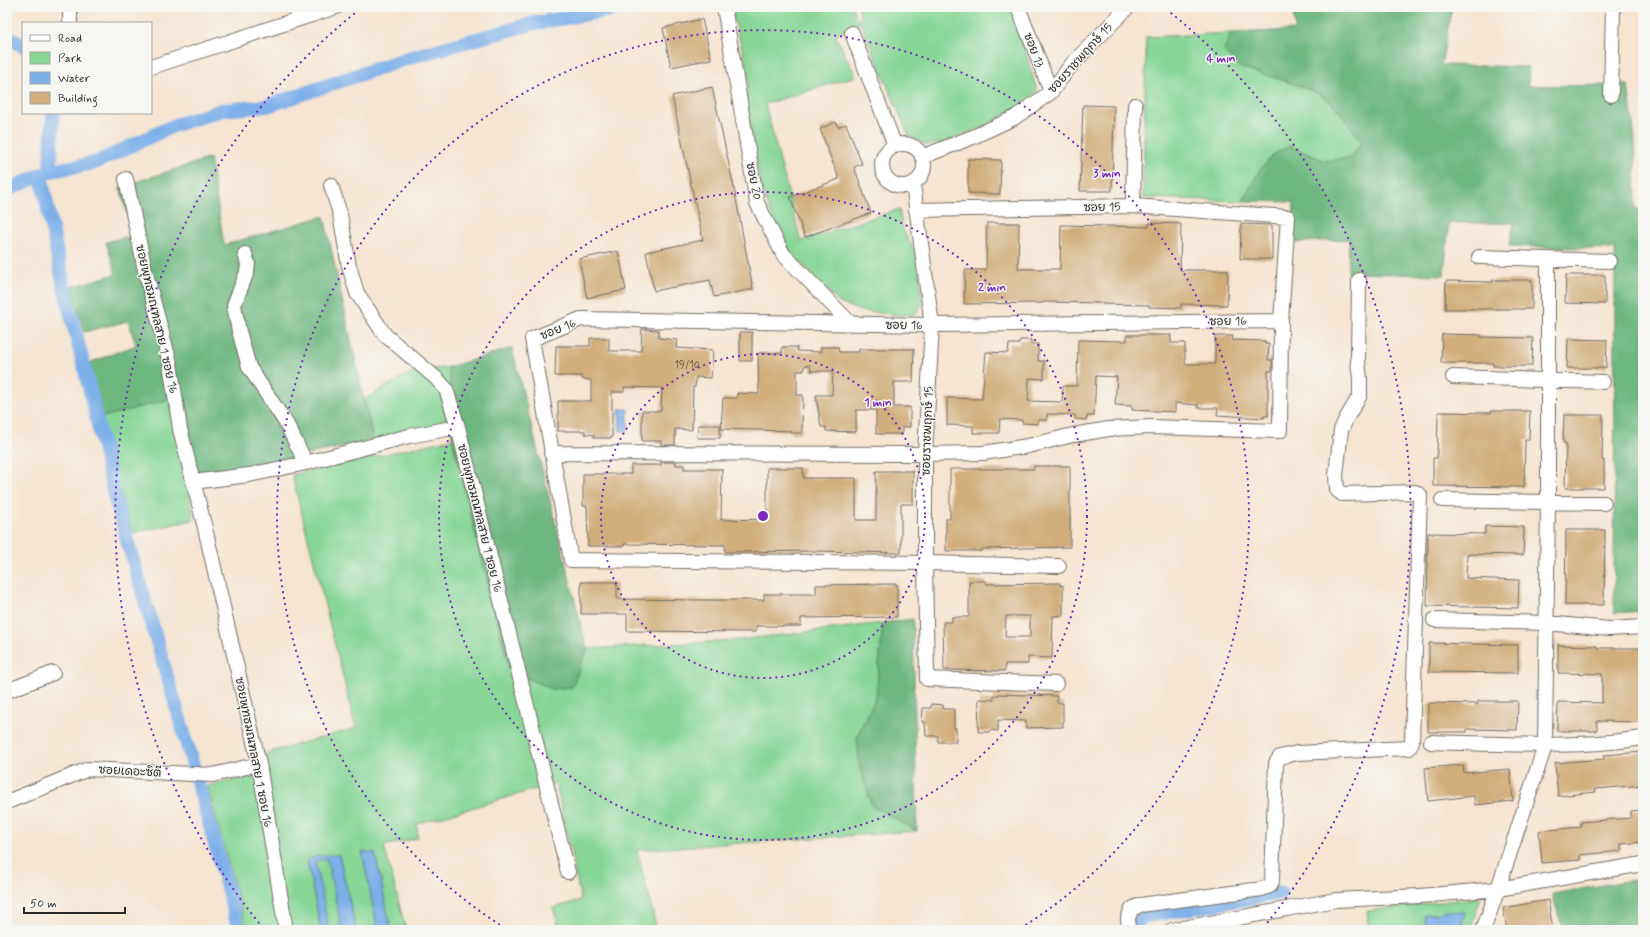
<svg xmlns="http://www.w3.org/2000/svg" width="1650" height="937" font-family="Mynerve,'Playpen Sans Thai',sans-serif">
<rect width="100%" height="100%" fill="#f6f6f2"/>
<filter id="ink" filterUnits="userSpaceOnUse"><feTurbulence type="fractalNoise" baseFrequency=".025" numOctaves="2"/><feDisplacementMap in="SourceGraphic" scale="8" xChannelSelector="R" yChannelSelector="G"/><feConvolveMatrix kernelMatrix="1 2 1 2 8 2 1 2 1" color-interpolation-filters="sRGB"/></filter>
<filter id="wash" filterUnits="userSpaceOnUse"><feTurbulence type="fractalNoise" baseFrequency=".012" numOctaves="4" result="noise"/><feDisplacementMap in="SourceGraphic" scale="16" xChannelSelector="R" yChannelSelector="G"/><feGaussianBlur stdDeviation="0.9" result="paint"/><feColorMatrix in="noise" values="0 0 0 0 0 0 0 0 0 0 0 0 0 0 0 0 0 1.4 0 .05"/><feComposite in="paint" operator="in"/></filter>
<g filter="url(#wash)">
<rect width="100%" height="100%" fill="#f5e4d0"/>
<!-- green -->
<path fill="#87d696" stroke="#598060" d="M 731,7 L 852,7 L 859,24 L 835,35 L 856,76 L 765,104 L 801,241 L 899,209 L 903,230 L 917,255 L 923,303 L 915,314 L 900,315 L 861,311 L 839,303 L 781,242 L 761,186 L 746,101 L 749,75 Z
M 859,7 L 1012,7 L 1037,91 L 1026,102 L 983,127 L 942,143 L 926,145 L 909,136 L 860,22 Z
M 1231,33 L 1225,51 L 1286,81 L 1320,94 L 1336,107 L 1362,141 L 1350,158 L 1325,161 L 1290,146 L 1259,171 L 1243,201 L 1143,198 L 1146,37 Z
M 449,367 L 452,424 L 373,441 L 365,399 L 412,372 Z
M 170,399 L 194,520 L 132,533 L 99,418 Z
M 452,439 L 510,671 L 572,687 L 587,649 L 738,640 L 883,623 L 876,697 L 857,737 L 872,806 L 917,831 L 637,850 L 657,930 L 560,930 L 553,908 L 581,900 L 556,783 L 417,824 L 418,838 L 384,846 L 406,930 L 391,930 L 375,853 L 362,852 L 378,930 L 356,930 L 339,855 L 307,860 L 321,930 L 247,930 L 207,786 L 270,773 L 267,753 L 356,728 L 292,475 Z
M 327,859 L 342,930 L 329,930 L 314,861 Z
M 1481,897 L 1470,930 L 1369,930 L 1367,911 Z"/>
<!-- forest -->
<path fill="#6db77f" stroke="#4c7155" d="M 1293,7 L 1452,7 L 1441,65 L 1529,67 L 1528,86 L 1628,85 L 1635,140 L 1636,209 L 1643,210 L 1643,611 L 1614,613 L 1615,249 L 1509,246 L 1514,223 L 1449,223 L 1444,275 L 1348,273 L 1349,239 L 1292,243 L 1294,202 L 1243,201 L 1259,171 L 1274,154 L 1290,146 L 1325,161 L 1350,158 L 1362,141 L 1336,107 L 1320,94 L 1286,81 L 1239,67 L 1224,51 L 1231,33 L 1295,30 Z
M 210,158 L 224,245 L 324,216 L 373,441 L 187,479 L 170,399 L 99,418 L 89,363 L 136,345 L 128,321 L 84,332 L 71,287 L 116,274 L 106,242 L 133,235 L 120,187 Z
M 512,348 L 587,649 L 572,687 L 552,689 L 510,671 L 452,439 L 449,367 Z
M 913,619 L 917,831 L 872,806 L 859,764 L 857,737 L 876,697 L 883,623 Z
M 1643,878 L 1643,930 L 1563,930 L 1552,894 Z"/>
<!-- water -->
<path fill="#7dafe9" stroke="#546d8a" d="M 619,409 L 628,409 L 628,431 L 620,431 Z
M 362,852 L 375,853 L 391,930 L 378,930 Z
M 339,855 L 356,930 L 342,930 L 327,859 L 315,861 L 329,930 L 321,930 L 307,860 L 317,856 Z
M 1443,911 L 1465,912 L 1460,930 L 1425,930 L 1424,914 L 1437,914 Z"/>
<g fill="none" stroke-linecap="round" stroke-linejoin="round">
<!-- canal -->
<path stroke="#7dafe9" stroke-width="14" d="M 7,36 L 23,46
M 50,171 L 53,113
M 41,175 L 64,287 L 93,403 L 115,499 L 183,730 L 239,930
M 7,190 L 50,171 L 95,163 L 175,125 L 222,110 L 267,106 L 411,57 L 531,24 L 615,9 L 619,7
M 1137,930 L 1137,923 L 1146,916 L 1280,893"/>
</g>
<g id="blocks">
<!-- building -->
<path fill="#d2ad7c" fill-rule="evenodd" d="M 702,19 L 711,59 L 671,67 L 663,28 Z
M 712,87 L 733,183 L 753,289 L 714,297 L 710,280 L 654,291 L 646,252 L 703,240 L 672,96 Z
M 1083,105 L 1114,106 L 1112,191 L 1080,191 Z
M 836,122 L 838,127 L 846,124 L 862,164 L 854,167 L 871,213 L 805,237 L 790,197 L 839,179 L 820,129 Z
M 968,159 L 1001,160 L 1000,194 L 968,193 Z
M 987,223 L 1019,223 L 1018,269 L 1060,269 L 1061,225 L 1149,227 L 1149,223 L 1181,224 L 1180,270 L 1228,270 L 1227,305 L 1181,304 L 1181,308 L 1149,307 L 1149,305 L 1103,304 L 1103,303 L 1043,302 L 1043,303 L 964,304 L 965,270 L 986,270 Z
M 1241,224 L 1272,225 L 1272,259 L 1240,259 Z
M 618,251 L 626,290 L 587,298 L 579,259 Z
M 1566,275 L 1605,275 L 1605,304 L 1565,303 Z
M 1493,280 L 1532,280 L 1532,309 L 1445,309 L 1446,281 L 1493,282 Z
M 642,329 L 659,330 L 659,338 L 677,340 L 676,348 L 713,350 L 711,378 L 696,377 L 695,387 L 693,387 L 692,430 L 675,429 L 675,445 L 661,445 L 661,441 L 642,441 L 642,411 L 661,411 L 662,388 L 624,387 L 624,392 L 612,392 L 612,438 L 594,438 L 594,435 L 585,434 L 585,431 L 558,431 L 558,401 L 591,401 L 591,380 L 582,379 L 582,376 L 555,376 L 556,346 L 590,346 L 590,338 L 609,338 L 609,351 L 641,351 Z
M 740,332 L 752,332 L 752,361 L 740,361 Z
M 1442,334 L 1481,335 L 1481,337 L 1533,338 L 1532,366 L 1493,366 L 1493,363 L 1441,363 Z
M 1127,335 L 1171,335 L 1171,343 L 1185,343 L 1185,364 L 1215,364 L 1215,336 L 1233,336 L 1232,340 L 1265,341 L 1265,344 L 1269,344 L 1268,360 L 1272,360 L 1272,371 L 1268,371 L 1268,416 L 1264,416 L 1264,418 L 1217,415 L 1218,408 L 1198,408 L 1198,405 L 1175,403 L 1175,412 L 1132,410 L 1132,406 L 1115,405 L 1117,377 L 1096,376 L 1094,416 L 1087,416 L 1087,420 L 1075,419 L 1075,415 L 1047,414 L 1047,420 L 1038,420 L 1038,424 L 1022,423 L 1022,420 L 1000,419 L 999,433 L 973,433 L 973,426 L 947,425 L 947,398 L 982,399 L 986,352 L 1008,353 L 1009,344 L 1019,344 L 1020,340 L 1031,340 L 1031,344 L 1038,344 L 1038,361 L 1044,361 L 1044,379 L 1029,378 L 1028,401 L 1062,402 L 1063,386 L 1077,386 L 1078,340 L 1127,341 Z
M 1568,339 L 1607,340 L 1606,368 L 1567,368 Z
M 782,347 L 797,347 L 797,351 L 821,352 L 821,347 L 838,347 L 839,352 L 859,352 L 859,349 L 914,349 L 913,382 L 894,382 L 894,407 L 910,407 L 910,427 L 902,427 L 902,434 L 876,434 L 876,410 L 856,410 L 856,432 L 826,431 L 826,427 L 821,427 L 816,395 L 832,395 L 833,371 L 811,371 L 810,365 L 804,366 L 804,371 L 797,371 L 797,395 L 803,395 L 802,433 L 791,433 L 791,431 L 721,429 L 723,398 L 737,398 L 737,393 L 759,394 L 758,353 L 782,353 Z
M 1491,411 L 1530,411 L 1529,440 L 1525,440 L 1524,487 L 1433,486 L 1433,458 L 1437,458 L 1438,412 L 1491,413 Z
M 1564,415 L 1603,415 L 1602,460 L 1604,460 L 1604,488 L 1565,488 L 1566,443 L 1563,443 Z
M 698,425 L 720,425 L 720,438 L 697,438 Z
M 661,462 L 676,462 L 676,465 L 684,465 L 684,469 L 722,469 L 721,520 L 767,519 L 767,468 L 803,468 L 803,478 L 856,478 L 856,520 L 876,520 L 876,471 L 913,471 L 913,504 L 901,504 L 901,553 L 817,551 L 725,552 L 725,545 L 624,544 L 624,546 L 588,546 L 587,506 L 583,506 L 583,474 L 631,474 L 631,465 L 661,465 Z
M 1034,466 L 1070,466 L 1070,547 L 982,549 L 982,551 L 946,551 L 946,519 L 950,519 L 950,469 L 1034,469 Z
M 1485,526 L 1524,527 L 1523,555 L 1467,554 L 1466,578 L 1519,580 L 1518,608 L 1427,606 L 1428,533 L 1485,534 Z
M 1566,530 L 1605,530 L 1604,605 L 1565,605 Z
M 969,581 L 986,581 L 986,584 L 1060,583 L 1060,586 L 1063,585 L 1063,615 L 1053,616 L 1052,658 L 1028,657 L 1028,664 L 1005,664 L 1005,671 L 944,670 L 943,622 L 952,622 L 952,617 L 969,617 ZM 1006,616 L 1030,616 L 1030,637 L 1005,637 Z
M 581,582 L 617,582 L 617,599 L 708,600 L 764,600 L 764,594 L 816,594 L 816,585 L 897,584 L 897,617 L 801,618 L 801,626 L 756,626 L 756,632 L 627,631 L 627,614 L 581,614 Z
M 1429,643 L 1518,645 L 1518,673 L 1429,672 Z
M 1558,645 L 1597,646 L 1597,648 L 1642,648 L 1641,722 L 1597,721 L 1597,731 L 1557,731 L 1558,702 L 1602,703 L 1602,674 L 1558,673 Z
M 998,694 L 1057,696 L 1057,703 L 1063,703 L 1063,727 L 1026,728 L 1026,721 L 998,720 L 998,731 L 990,730 L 990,732 L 978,732 L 979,699 L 994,700 L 994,696 L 998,696 Z
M 1478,701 L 1518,701 L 1517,730 L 1467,729 L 1467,732 L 1428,732 L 1428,703 L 1478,704 Z
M 931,704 L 943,705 L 943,709 L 954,709 L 954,728 L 956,728 L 956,742 L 938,742 L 938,736 L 926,736 L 925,722 L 922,722 L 923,708 L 931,708 Z
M 1642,752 L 1643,785 L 1595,789 L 1596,792 L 1558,796 L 1555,763 L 1604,759 L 1604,755 Z
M 1463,765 L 1464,773 L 1510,769 L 1513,801 L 1475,805 L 1474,796 L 1428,801 L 1425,768 Z
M 1643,810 L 1643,842 L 1621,844 L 1621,851 L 1580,855 L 1580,860 L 1542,863 L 1539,831 L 1581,827 L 1581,822 L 1631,818 L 1631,811 Z
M 1548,900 L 1553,930 L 1507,930 L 1503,908 Z"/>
</g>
</g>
<g filter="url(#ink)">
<use href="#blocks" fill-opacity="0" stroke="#726c65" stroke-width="1"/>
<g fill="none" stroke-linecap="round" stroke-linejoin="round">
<!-- minor casing -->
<g stroke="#726c65" stroke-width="16">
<path id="minor" d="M 70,7 L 70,23
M 724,7 L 757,203 L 783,254 L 851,324
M 1018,7 L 1051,92
M 852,33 L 895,146
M 151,67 L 336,7
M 1611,95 L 1613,7
M882 165a21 21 0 1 1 42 0a21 21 0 1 1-42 0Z
M 922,157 L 975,136 L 1014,118 L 1051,92 L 1072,64 L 1128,7
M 126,179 L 145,270 L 170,363 L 180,429 L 205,528 L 259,764 L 286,930
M 913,184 L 932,325 L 925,454 L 925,563 L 927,679 L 1056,684
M 331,185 L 340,214 L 349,266 L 357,293 L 385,335 L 436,378 L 446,389 L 458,427
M 1133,206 L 1135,105
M 245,254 L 248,264 L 247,272 L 234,305 L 239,331 L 249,367 L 286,423 L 306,463
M 1479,257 L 1609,261
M 1453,377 L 1603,382
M 551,453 L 925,454 L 983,453 L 1028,446 L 1073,435 L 1109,429 L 1151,427 L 1280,431 L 1281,321 L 1288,217 L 1133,206 L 916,210
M 193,482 L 249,475 L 306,463 L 409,436 L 458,427 L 568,872
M 1442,500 L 1604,503
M 1059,566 L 925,563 L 571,560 L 532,339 L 581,319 L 932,325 L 1281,321
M 1434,620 L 1547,623 L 1609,629 L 1643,627
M 7,691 L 53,673
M 1431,742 C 1502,744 1573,749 1643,738
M 7,802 L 88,769 L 213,775 L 259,764
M 1129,930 L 1128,918 L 1132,909 L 1140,905 L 1262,889 L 1270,886 L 1272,881 L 1276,763 L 1280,757 L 1297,753 L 1409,748 L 1412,742 L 1420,495 L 1415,492 L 1342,494 L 1337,490 L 1336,475 L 1341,430 L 1346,419 L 1360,395 L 1360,379 L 1358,361 L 1359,280
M 1172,930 L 1336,900 L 1420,896 L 1498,889 L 1643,864
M 1483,930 L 1498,889 L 1545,746 L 1548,502 L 1548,260"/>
</g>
<!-- minor -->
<use href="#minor" stroke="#fff" stroke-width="14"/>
</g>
</g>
<!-- distance rings -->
<g fill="none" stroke="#7b2cbf" stroke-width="2" stroke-dasharray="2 4">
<circle cx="763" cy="516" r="162"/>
<circle cx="763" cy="516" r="324"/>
<path d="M505 928A486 486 0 1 1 1021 928"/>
<path d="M263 928A648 648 0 0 1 360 9M1166 9A648 648 0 0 1 1263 928"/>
</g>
<g text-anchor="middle" stroke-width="3" stroke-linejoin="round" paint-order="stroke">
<!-- number labels -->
<g font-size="10" fill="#554c3f">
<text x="687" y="368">19/10</text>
</g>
<!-- street labels -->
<g font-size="12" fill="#2b2b2b" stroke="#f6f6f2">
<text transform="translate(1034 50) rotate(69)" y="4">ซอย 13</text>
<text transform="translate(1080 58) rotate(-48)" y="4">ซอยราชพฤกษ์ 15</text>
<text transform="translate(754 181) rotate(79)" y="4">ซอย 20</text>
<text transform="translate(1102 207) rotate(-1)" y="4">ซอย 15</text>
<text transform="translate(157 319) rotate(77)" y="4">ซอยพุทธมณฑลสาย 1 ซอย 16</text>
<text transform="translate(1228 321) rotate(-1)" y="4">ซอย 16</text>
<text transform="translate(904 325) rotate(1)" y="4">ซอย 16</text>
<text transform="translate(558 329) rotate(-22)" y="4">ซอย 16</text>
<text transform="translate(927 431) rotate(-88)" y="4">ซอยราชพฤกษ์ 15</text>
<text transform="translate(480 518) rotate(76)" y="4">ซอยพุทธมณฑลสาย 1 ซอย 16</text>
<text transform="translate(254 752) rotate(79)" y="4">ซอยพุทธมณฑลสาย 1 ซอย 16</text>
<text transform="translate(130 771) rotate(3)" y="4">ซอยเดอะซิตี</text>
</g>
</g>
<circle cx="763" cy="516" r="6" fill="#7b2cbf" stroke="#f6f6f2" stroke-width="2"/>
<g font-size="12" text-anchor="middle" font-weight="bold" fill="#7b2cbf" stroke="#f6f6f2" stroke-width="3" stroke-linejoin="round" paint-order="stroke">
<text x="1221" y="62">4 min</text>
<text x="1107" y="177">3 min</text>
<text x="992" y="291">2 min</text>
<text x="878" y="406">1 min</text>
</g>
<!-- margin -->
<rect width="1650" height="937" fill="none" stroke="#f6f6f2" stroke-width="24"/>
<!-- legend -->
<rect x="22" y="22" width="130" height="92" fill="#f6f6f2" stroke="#a5a5a2"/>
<rect x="30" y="35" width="20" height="6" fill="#ffffff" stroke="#a5a5a2"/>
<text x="58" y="42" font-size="12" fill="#2b2b2b">Road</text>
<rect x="30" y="52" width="20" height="12" fill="#87d696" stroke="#a5a5a2"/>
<text x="58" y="62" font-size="12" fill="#2b2b2b">Park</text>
<rect x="30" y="72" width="20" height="12" fill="#7dafe9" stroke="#a5a5a2"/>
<text x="58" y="82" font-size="12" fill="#2b2b2b">Water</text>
<rect x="30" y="92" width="20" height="12" fill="#d2ad7c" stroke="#a5a5a2"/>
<text x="58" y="102" font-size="12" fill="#2b2b2b">Building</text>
<!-- scale -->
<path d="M24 907v6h101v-6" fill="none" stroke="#2b2b2b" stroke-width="2"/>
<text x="30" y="907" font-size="12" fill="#2b2b2b" stroke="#f6f6f2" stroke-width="3" paint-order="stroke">50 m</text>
</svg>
